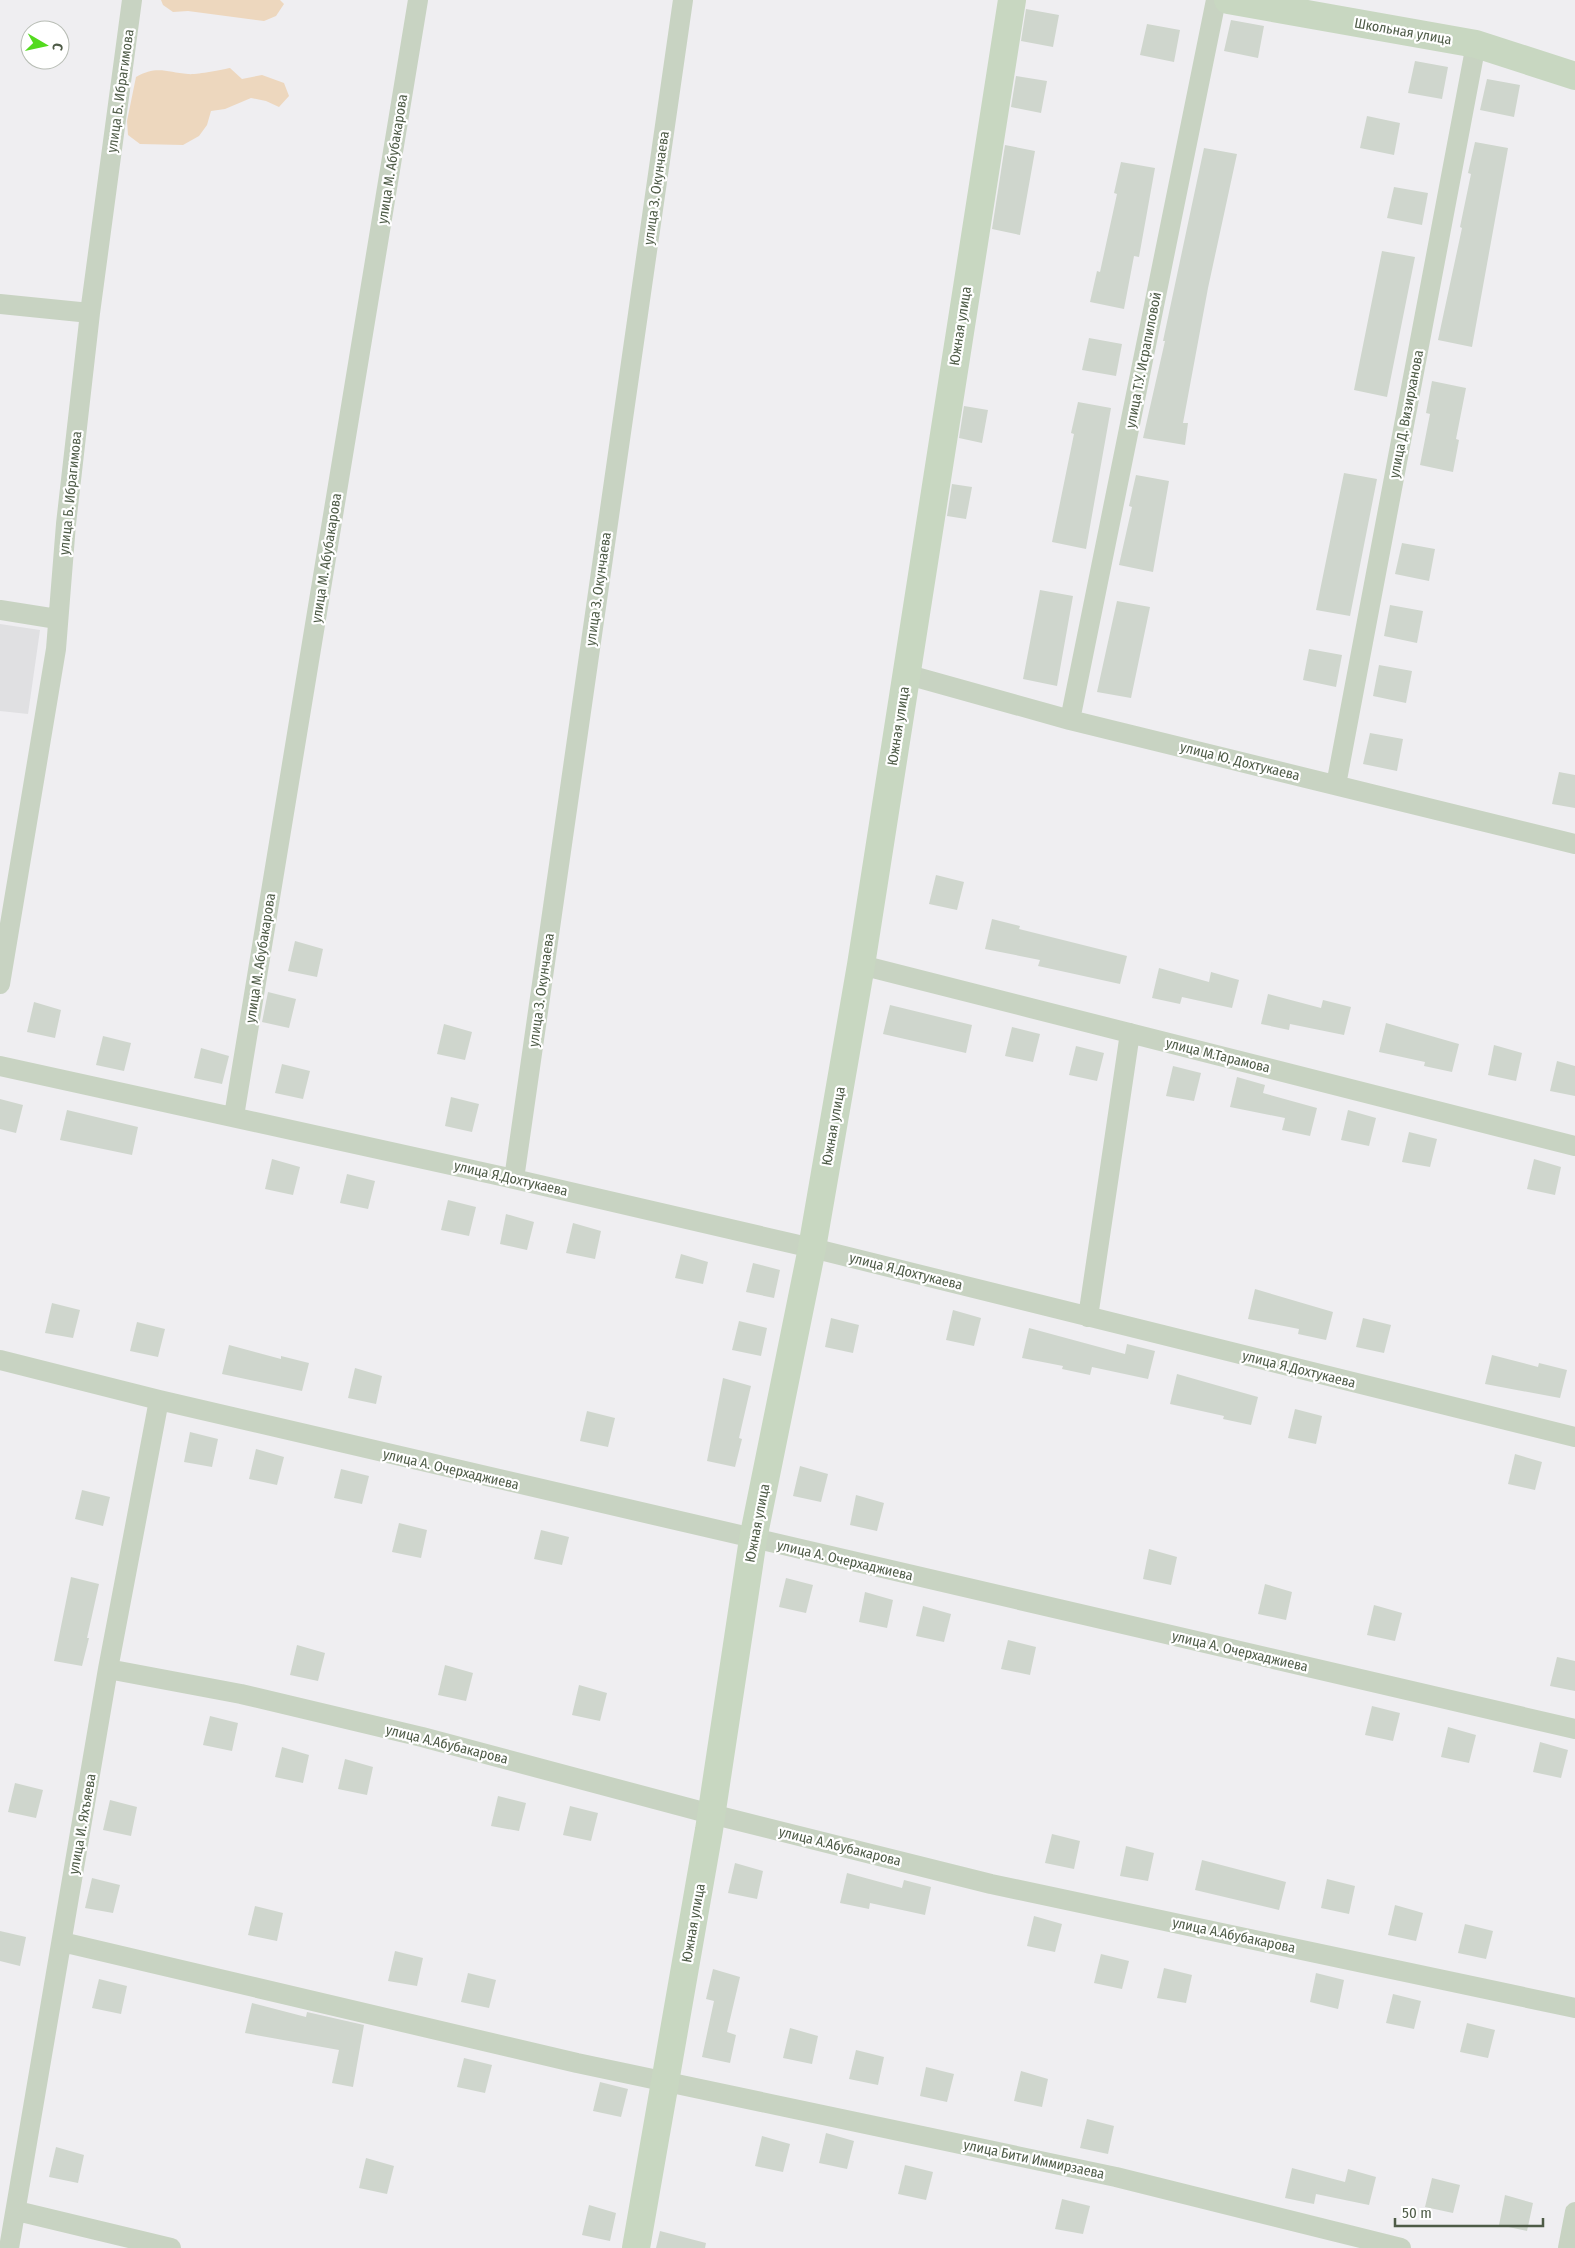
<svg xmlns="http://www.w3.org/2000/svg" width="1575" height="2248" font-family="'Fira Sans Condensed',sans-serif">
<rect width="100%" height="100%" fill="#efeef1"/>
<!-- education -->
<path fill="#e0e0e2" d="M 0,624 L 40,630 L 28,714 L 0,711 Z"/>
<!-- green -->
<path fill="#edd7be" d="M 161,0 L 280,0 L 284,4 L 276,16 L 264,21 L 188,11 L 173,12 L 163,5 Z
M 230,68 L 242,79 L 262,75 L 284,83 L 289,96 L 279,107 L 266,101 L 251,98 L 225,109 L 211,111 L 207,125 L 199,136 L 183,145 L 140,144 L 128,135 L 127,121 L 136,77 C 156,65 167,72 188,74 C 195,75 221,70 230,68 Z"/>
<!-- building -->
<path fill="#cfd6cd" d="M 1026,9 L 1059,15 L 1053,47 L 1021,41 Z
M 1231,20 L 1264,26 L 1258,58 L 1224,51 Z
M 1147,24 L 1180,30 L 1174,62 L 1140,55 Z
M 1415,61 L 1448,67 L 1442,99 L 1408,93 Z
M 1016,76 L 1047,81 L 1041,113 L 1011,107 Z
M 1487,79 L 1520,85 L 1514,117 L 1480,110 Z
M 1367,116 L 1400,123 L 1394,155 L 1360,148 Z
M 1475,142 L 1508,148 L 1472,347 L 1438,340 L 1462,228 L 1460,227 L 1471,174 L 1468,173 Z
M 1005,145 L 1035,151 L 1020,235 L 992,229 Z
M 1204,148 L 1237,154 L 1208,288 L 1183,423 L 1188,423 L 1185,445 L 1143,438 L 1165,341 L 1163,341 Z
M 1121,162 L 1155,168 L 1139,257 L 1134,256 L 1124,309 L 1090,302 L 1097,271 L 1100,272 L 1117,194 L 1114,193 Z
M 1394,187 L 1428,193 L 1422,225 L 1387,218 Z
M 1382,251 L 1415,257 L 1387,397 L 1354,390 Z
M 1089,338 L 1122,344 L 1116,376 L 1082,370 Z
M 1432,381 L 1466,388 L 1456,439 L 1459,440 L 1453,472 L 1420,465 L 1430,414 L 1426,413 Z
M 1078,402 L 1111,408 L 1086,549 L 1052,542 L 1074,434 L 1071,433 Z
M 964,406 L 988,410 L 982,443 L 959,438 Z
M 1344,473 L 1377,479 L 1350,616 L 1316,610 Z
M 1136,475 L 1169,481 L 1153,572 L 1119,565 L 1132,507 L 1129,506 Z
M 952,484 L 972,487 L 966,519 L 947,516 Z
M 1402,543 L 1435,549 L 1429,581 L 1395,574 Z
M 1040,590 L 1073,596 L 1057,686 L 1023,679 Z
M 1117,601 L 1150,607 L 1131,698 L 1097,692 Z
M 1390,605 L 1423,611 L 1417,643 L 1384,636 Z
M 1309,649 L 1342,655 L 1336,687 L 1303,680 Z
M 1379,665 L 1412,671 L 1406,703 L 1373,696 Z
M 1370,733 L 1403,739 L 1397,771 L 1363,764 Z
M 1559,772 L 1575,775 L 1575,808 L 1552,804 Z
M 936,875 L 964,882 L 957,910 L 929,904 Z
M 992,919 L 1020,926 L 1019,929 L 1127,956 L 1120,984 L 1038,966 L 1040,960 L 985,949 Z
M 295,941 L 323,949 L 317,977 L 288,971 Z
M 1159,968 L 1209,982 L 1211,972 L 1239,980 L 1232,1008 L 1182,997 L 1180,1004 L 1152,998 Z
M 268,992 L 296,999 L 289,1028 L 262,1022 Z
M 1268,994 L 1321,1008 L 1323,1000 L 1351,1007 L 1344,1035 L 1290,1024 L 1289,1030 L 1261,1024 Z
M 34,1002 L 61,1010 L 55,1038 L 27,1032 Z
M 890,1005 L 972,1025 L 966,1053 L 883,1034 Z
M 1386,1023 L 1459,1044 L 1452,1072 L 1424,1066 L 1425,1062 L 1379,1052 Z
M 444,1024 L 472,1032 L 465,1060 L 437,1054 Z
M 1012,1027 L 1040,1034 L 1033,1062 L 1005,1056 Z
M 103,1036 L 131,1043 L 124,1071 L 96,1065 Z
M 1494,1045 L 1522,1053 L 1516,1081 L 1488,1075 Z
M 1076,1046 L 1104,1053 L 1097,1081 L 1069,1075 Z
M 201,1048 L 229,1056 L 222,1084 L 194,1078 Z
M 1557,1061 L 1575,1066 L 1575,1096 L 1550,1091 Z
M 282,1064 L 310,1071 L 303,1099 L 275,1093 Z
M 1173,1066 L 1201,1073 L 1194,1101 L 1166,1096 Z
M 1237,1077 L 1265,1085 L 1263,1093 L 1317,1108 L 1310,1136 L 1282,1130 L 1285,1118 L 1230,1107 Z
M 451,1097 L 479,1104 L 472,1132 L 445,1126 Z
M 0,1099 L 23,1105 L 16,1133 L 0,1129 Z
M 67,1110 L 138,1127 L 132,1155 L 60,1140 Z
M 1348,1110 L 1376,1118 L 1369,1146 L 1341,1140 Z
M 1409,1132 L 1437,1139 L 1430,1167 L 1402,1162 Z
M 272,1159 L 300,1167 L 293,1195 L 265,1189 Z
M 1534,1159 L 1561,1167 L 1555,1195 L 1527,1189 Z
M 347,1174 L 375,1181 L 368,1209 L 340,1203 Z
M 448,1200 L 476,1207 L 469,1236 L 441,1230 Z
M 506,1214 L 534,1222 L 527,1250 L 500,1244 Z
M 573,1223 L 601,1231 L 595,1259 L 566,1253 Z
M 681,1254 L 708,1262 L 703,1284 L 675,1278 Z
M 753,1263 L 780,1270 L 774,1298 L 746,1292 Z
M 1255,1289 L 1333,1312 L 1326,1340 L 1298,1334 L 1299,1329 L 1248,1319 Z
M 52,1303 L 80,1310 L 73,1338 L 45,1333 Z
M 953,1310 L 981,1318 L 974,1346 L 946,1340 Z
M 831,1318 L 859,1325 L 853,1353 L 825,1347 Z
M 1363,1318 L 1391,1325 L 1384,1353 L 1356,1347 Z
M 739,1321 L 767,1328 L 761,1356 L 732,1350 Z
M 137,1322 L 165,1329 L 158,1357 L 130,1351 Z
M 1029,1328 L 1125,1354 L 1127,1344 L 1155,1351 L 1148,1379 L 1092,1367 L 1090,1375 L 1062,1369 L 1063,1366 L 1022,1358 Z
M 229,1345 L 281,1359 L 281,1356 L 309,1363 L 302,1391 L 222,1374 Z
M 1492,1355 L 1538,1367 L 1539,1363 L 1567,1370 L 1560,1398 L 1485,1384 Z
M 355,1368 L 382,1376 L 376,1404 L 348,1398 Z
M 1177,1374 L 1258,1397 L 1251,1425 L 1223,1419 L 1224,1416 L 1170,1404 Z
M 723,1378 L 751,1386 L 739,1438 L 742,1439 L 735,1467 L 707,1461 Z
M 1295,1409 L 1322,1416 L 1316,1444 L 1288,1438 Z
M 587,1411 L 615,1418 L 608,1447 L 580,1441 Z
M 190,1432 L 218,1439 L 212,1467 L 184,1462 Z
M 256,1449 L 284,1457 L 277,1485 L 249,1479 Z
M 1515,1454 L 1542,1462 L 1535,1490 L 1508,1484 Z
M 800,1466 L 828,1474 L 821,1502 L 793,1496 Z
M 341,1469 L 369,1476 L 362,1504 L 334,1498 Z
M 82,1490 L 110,1497 L 103,1526 L 75,1519 Z
M 856,1495 L 884,1503 L 877,1531 L 850,1525 Z
M 399,1523 L 427,1530 L 421,1558 L 392,1552 Z
M 541,1530 L 569,1537 L 562,1565 L 534,1559 Z
M 1149,1549 L 1177,1557 L 1171,1585 L 1143,1579 Z
M 71,1577 L 99,1584 L 87,1638 L 89,1638 L 82,1666 L 54,1661 Z
M 786,1578 L 813,1585 L 806,1613 L 779,1607 Z
M 1265,1584 L 1292,1592 L 1286,1620 L 1258,1614 Z
M 865,1592 L 893,1600 L 887,1628 L 859,1622 Z
M 1374,1605 L 1402,1613 L 1395,1641 L 1367,1635 Z
M 923,1606 L 951,1614 L 944,1642 L 916,1636 Z
M 1008,1640 L 1036,1647 L 1030,1675 L 1001,1669 Z
M 297,1645 L 325,1653 L 318,1681 L 290,1675 Z
M 1557,1657 L 1575,1661 L 1575,1691 L 1550,1686 Z
M 445,1665 L 473,1673 L 466,1701 L 438,1695 Z
M 579,1685 L 607,1693 L 600,1721 L 572,1715 Z
M 1372,1706 L 1400,1713 L 1393,1741 L 1365,1735 Z
M 210,1716 L 238,1723 L 232,1751 L 203,1745 Z
M 1448,1727 L 1476,1735 L 1469,1763 L 1441,1757 Z
M 1540,1742 L 1568,1750 L 1561,1778 L 1533,1772 Z
M 282,1747 L 309,1755 L 303,1783 L 275,1777 Z
M 345,1759 L 373,1767 L 367,1795 L 338,1789 Z
M 15,1783 L 43,1790 L 36,1818 L 8,1812 Z
M 498,1796 L 526,1803 L 519,1831 L 491,1826 Z
M 110,1800 L 137,1807 L 131,1836 L 103,1830 Z
M 570,1806 L 598,1813 L 591,1841 L 563,1835 Z
M 1052,1834 L 1080,1841 L 1074,1869 L 1045,1863 Z
M 1126,1846 L 1154,1853 L 1148,1881 L 1120,1876 Z
M 1202,1860 L 1286,1882 L 1279,1910 L 1195,1890 Z
M 735,1863 L 763,1871 L 757,1899 L 728,1893 Z
M 847,1873 L 902,1888 L 904,1880 L 931,1887 L 925,1915 L 870,1903 L 869,1909 L 840,1903 Z
M 92,1878 L 120,1885 L 113,1913 L 85,1908 Z
M 1327,1879 L 1355,1886 L 1349,1914 L 1321,1908 Z
M 1395,1905 L 1423,1913 L 1416,1941 L 1388,1935 Z
M 255,1906 L 283,1913 L 277,1941 L 248,1935 Z
M 1034,1916 L 1062,1924 L 1055,1952 L 1027,1946 Z
M 1465,1924 L 1493,1931 L 1486,1959 L 1458,1953 Z
M 0,1931 L 26,1937 L 20,1966 L 0,1961 Z
M 395,1951 L 423,1958 L 417,1986 L 388,1981 Z
M 1101,1954 L 1129,1961 L 1122,1989 L 1094,1983 Z
M 1164,1968 L 1192,1975 L 1186,2003 L 1157,1998 Z
M 713,1969 L 740,1977 L 727,2032 L 736,2035 L 730,2063 L 702,2057 L 714,2001 L 706,1999 Z
M 468,1973 L 496,1980 L 489,2008 L 461,2002 Z
M 1316,1973 L 1344,1980 L 1338,2009 L 1310,2002 Z
M 99,1979 L 127,1986 L 121,2014 L 92,2008 Z
M 1393,1994 L 1421,2001 L 1414,2029 L 1386,2023 Z
M 252,2003 L 306,2017 L 307,2012 L 364,2025 L 353,2087 L 332,2083 L 339,2050 L 245,2033 Z
M 1467,2023 L 1495,2030 L 1488,2058 L 1460,2052 Z
M 790,2028 L 818,2036 L 812,2064 L 783,2058 Z
M 856,2050 L 884,2057 L 878,2085 L 849,2079 Z
M 464,2058 L 492,2065 L 485,2093 L 457,2087 Z
M 926,2067 L 954,2074 L 947,2102 L 920,2096 Z
M 1021,2071 L 1048,2079 L 1042,2107 L 1014,2101 Z
M 600,2082 L 628,2089 L 621,2117 L 593,2111 Z
M 1087,2119 L 1114,2126 L 1108,2154 L 1080,2148 Z
M 826,2133 L 854,2141 L 847,2169 L 819,2163 Z
M 762,2136 L 790,2144 L 783,2172 L 755,2166 Z
M 56,2147 L 84,2155 L 78,2183 L 49,2177 Z
M 366,2158 L 394,2166 L 387,2194 L 359,2188 Z
M 905,2165 L 933,2172 L 926,2200 L 898,2194 Z
M 1292,2168 L 1345,2182 L 1348,2169 L 1376,2177 L 1369,2205 L 1316,2194 L 1314,2204 L 1285,2198 Z
M 1432,2178 L 1460,2185 L 1453,2213 L 1425,2207 Z
M 1505,2195 L 1533,2203 L 1527,2231 L 1499,2225 Z
M 1062,2199 L 1090,2206 L 1083,2234 L 1055,2229 Z
M 589,2205 L 616,2213 L 610,2241 L 582,2235 Z
M 660,2231 L 706,2243 L 705,2248 L 656,2248 Z"/>
<g fill="none" stroke-linecap="round" stroke-linejoin="round">
<!-- minor -->
<path stroke="#c8d3c2" stroke-width="20" d="M 0,304 L 90,313
M 0,610 L 57,619
M 905,674 L 1070,720 L 1575,844
M 1070,720 L 1216,0
M 1336,785 L 1476,44
M 861,965 L 1575,1146
M 0,984 L 56,649 L 66,524 L 90,313 L 132,0
M 0,1066 L 514,1179 L 812,1248 L 1575,1437
M 234,1116 L 418,0
M 514,1179 L 683,0
M 1088,1317 L 1130,1033
M 0,1360 L 159,1400 L 1575,1729
M 108,1669 L 241,1694 L 422,1737 L 711,1814 L 991,1884 L 1575,2008
M 62,1942 L 577,2063 L 1116,2177 L 1401,2248
M 17,2211 L 171,2248
M 9,2248 L 108,1669 L 159,1400
M 1568,2248 L 1575,2212"/>
<!-- secondary -->
<path stroke="#c8d7c1" stroke-width="28" d="M 1228,0 L 1476,44 L 1575,76
M 636,2248 L 709,1830 L 753,1539 L 812,1248 L 861,965 L 1012,0"/>
</g>
<g text-anchor="middle" stroke-width="4.5" stroke-linejoin="round" paint-order="stroke">
<!-- street labels -->
<g font-size="14" fill="#4e5b47" stroke="#fff">
<text transform="translate(1403 31) rotate(10)" y="5">Школьная улица</text>
<text transform="translate(120 91) rotate(-82)" y="5">улица Б. Ибрагимова</text>
<text transform="translate(392 159) rotate(-81)" y="5">улица М. Абубакарова</text>
<text transform="translate(656 188) rotate(-82)" y="5">улица З. Окунчаева</text>
<text transform="translate(960 326) rotate(-81)" y="5">Южная улица</text>
<text transform="translate(1143 360) rotate(-79)" y="5">улица Т.У. Исрапиловой</text>
<text transform="translate(1406 414) rotate(-79)" y="5">улица Д. Визирханова</text>
<text transform="translate(70 493) rotate(-84)" y="5">улица Б. Ибрагимова</text>
<text transform="translate(326 558) rotate(-81)" y="5">улица М. Абубакарова</text>
<text transform="translate(598 589) rotate(-82)" y="5">улица З. Окунчаева</text>
<text transform="translate(898 726) rotate(-81)" y="5">Южная улица</text>
<text transform="translate(1240 761) rotate(14)" y="5">улица Ю. Дохтукаева</text>
<text transform="translate(260 958) rotate(-81)" y="5">улица М. Абубакарова</text>
<text transform="translate(541 990) rotate(-82)" y="5">улица З. Окунчаева</text>
<text transform="translate(1218 1055) rotate(14)" y="5">улица М.Тарамова</text>
<text transform="translate(833 1126) rotate(-80)" y="5">Южная улица</text>
<text transform="translate(511 1178) rotate(13)" y="5">улица Я.Дохтукаева</text>
<text transform="translate(906 1271) rotate(14)" y="5">улица Я.Дохтукаева</text>
<text transform="translate(1299 1369) rotate(14)" y="5">улица Я.Дохтукаева</text>
<text transform="translate(451 1469) rotate(13)" y="5">улица А. Очерхаджиева</text>
<text transform="translate(757 1523) rotate(-79)" y="5">Южная улица</text>
<text transform="translate(845 1560) rotate(13)" y="5">улица А. Очерхаджиева</text>
<text transform="translate(1240 1651) rotate(13)" y="5">улица А. Очерхаджиева</text>
<text transform="translate(447 1744) rotate(14)" y="5">улица А.Абубакарова</text>
<text transform="translate(82 1824) rotate(-80)" y="5">улица И. Яхъяева</text>
<text transform="translate(840 1846) rotate(14)" y="5">улица А.Абубакарова</text>
<text transform="translate(693 1923) rotate(-80)" y="5">Южная улица</text>
<text transform="translate(1234 1935) rotate(12)" y="5">улица А.Абубакарова</text>
<text transform="translate(1034 2159) rotate(12)" y="5">улица Бити Иммирзаева</text>
</g>
</g>
<!-- north arrow -->
<g transform="translate(45 45) rotate(99)"><circle r="24" fill="#ffffff" stroke="#b8bdb5"/>
<path d="M0-4L9 19L0 12L-9 19Z" fill="#54da1f"/>
<text y="-8" font-size="14" font-weight="bold" text-anchor="middle" fill="#4e5b47">С</text>
</g>
<!-- scale -->
<path d="M1395 2218v8h148v-8" fill="none" stroke="#4e5b47" stroke-width="2.5"/>
<text x="1402" y="2218" font-size="15" fill="#4e5b47" stroke="#ffffff" stroke-width="4" paint-order="stroke">50 m</text>
</svg>
